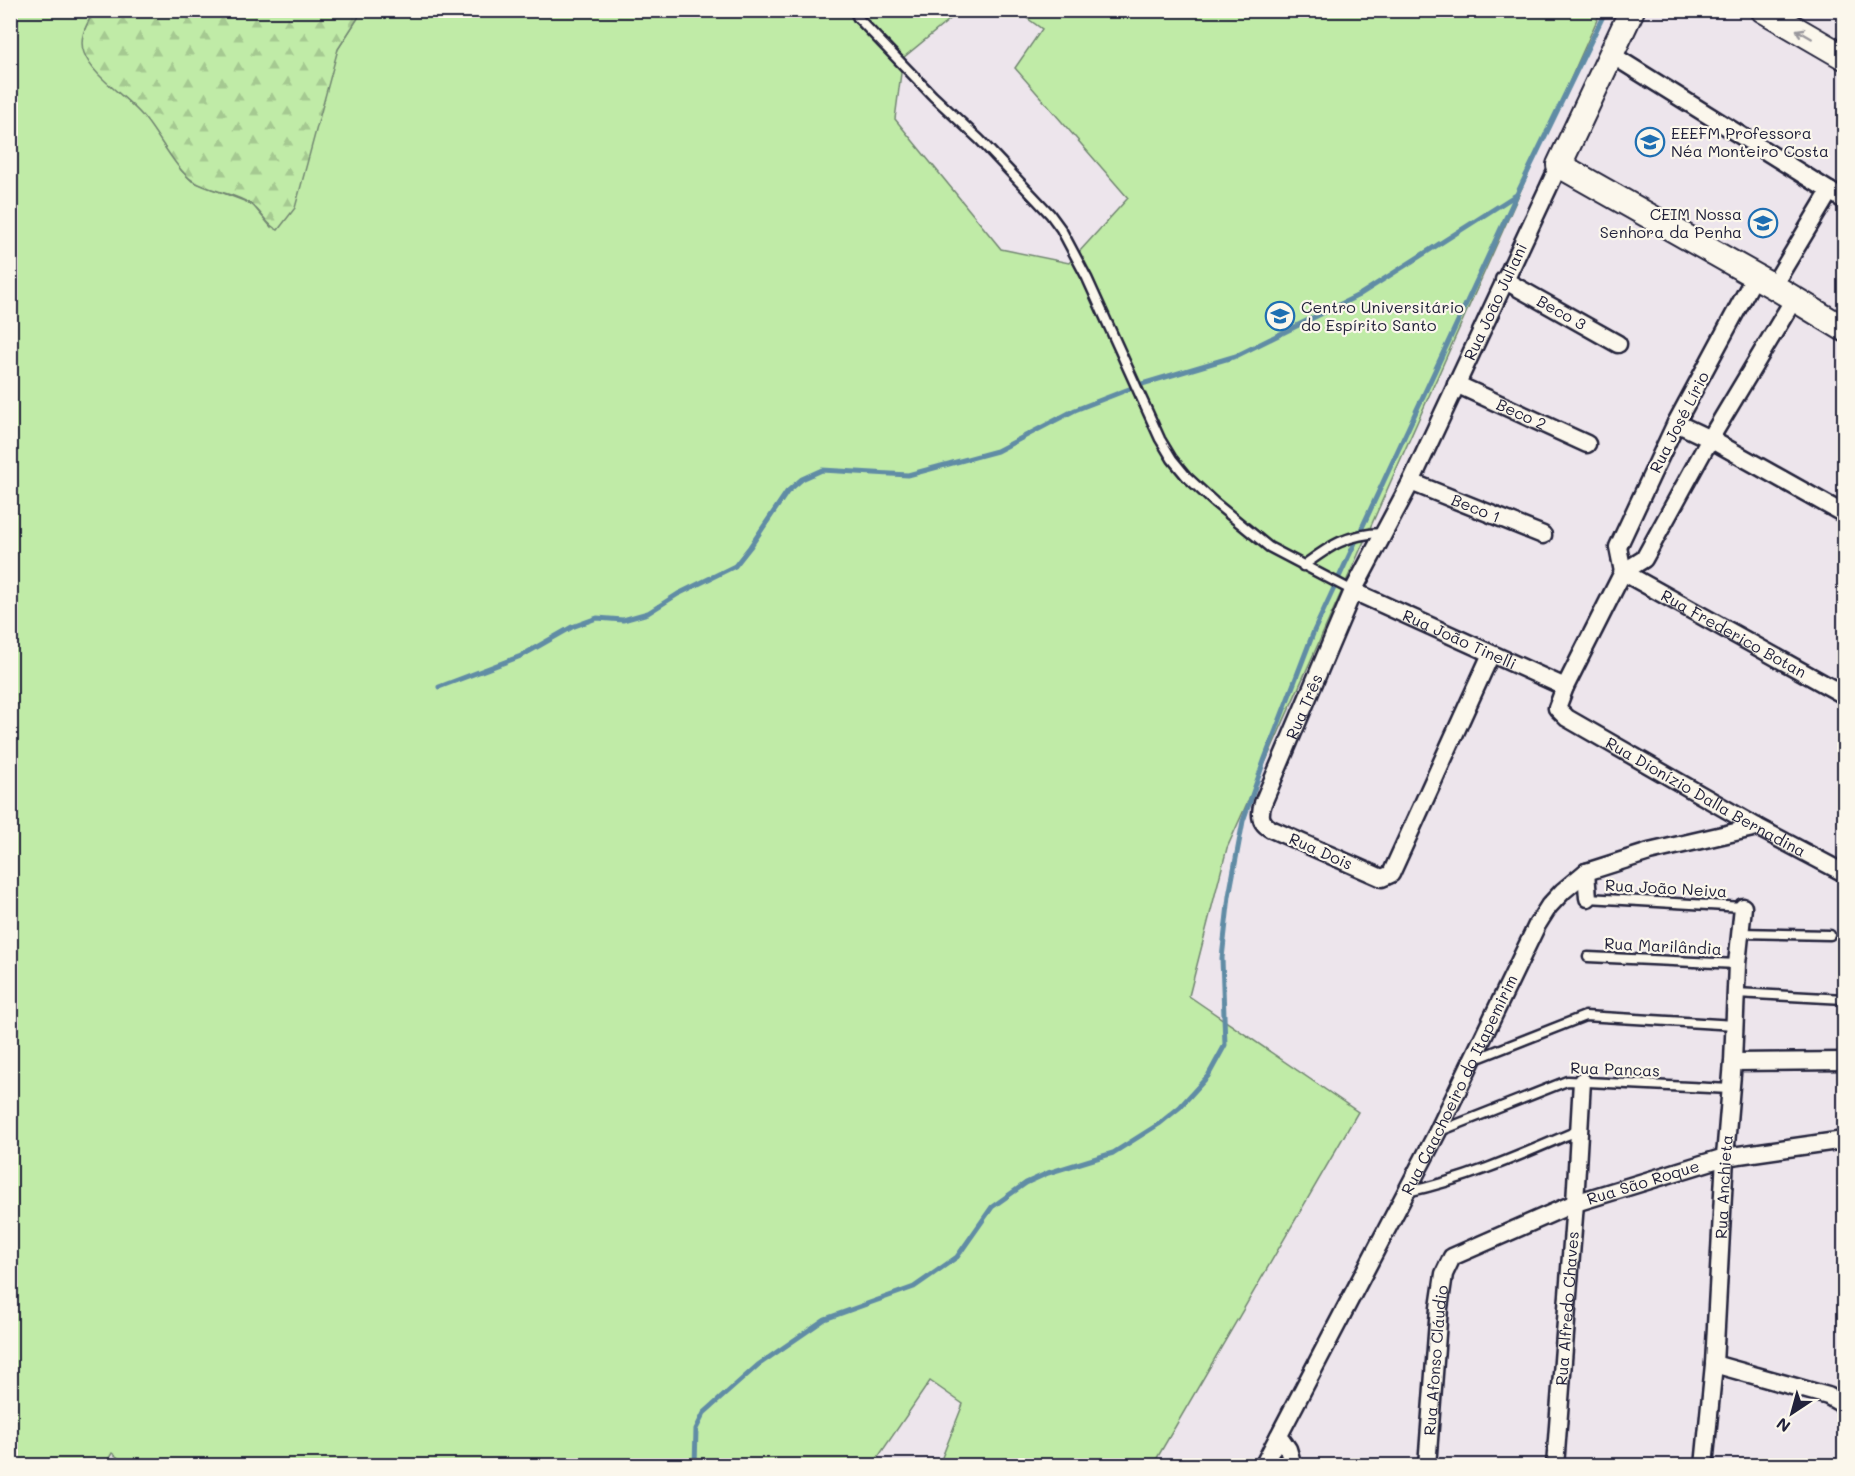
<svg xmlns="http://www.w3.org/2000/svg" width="1855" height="1476" font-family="Mali,sans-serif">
<defs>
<pattern id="forest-firs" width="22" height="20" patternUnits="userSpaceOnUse" patternTransform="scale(1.5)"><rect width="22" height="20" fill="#c0eba7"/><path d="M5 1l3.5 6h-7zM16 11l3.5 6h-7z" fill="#a5c991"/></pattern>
</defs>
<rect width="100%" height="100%" fill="#ede5ec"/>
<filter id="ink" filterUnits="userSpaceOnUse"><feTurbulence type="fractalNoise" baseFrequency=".0167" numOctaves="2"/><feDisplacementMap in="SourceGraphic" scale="12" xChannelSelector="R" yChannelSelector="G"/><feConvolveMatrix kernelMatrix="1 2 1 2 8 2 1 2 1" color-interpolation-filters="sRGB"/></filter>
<g filter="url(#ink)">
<!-- green -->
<path fill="#c0eba7" stroke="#718671" stroke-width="1.5" d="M 11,11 L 94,11 L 85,29 L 97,72 L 145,117 L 181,170 L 192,181 L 252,204 L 271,227 L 338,49 L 358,18 L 360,11 L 960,11 L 903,58 L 895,119 L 1001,249 L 1069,263 L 1128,198 L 1015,68 L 1042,29 L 1017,11 L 1601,11 L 1227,848 L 1189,996 L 1358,1112 L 1153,1465 L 939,1465 L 963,1404 L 930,1381 L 876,1460 L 878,1465 L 129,1466 L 112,1453 L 105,1465 L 11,1466 Z"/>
<!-- forest -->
<path fill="url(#forest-firs)" stroke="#718671" stroke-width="1.5" d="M 94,11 L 360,11 L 358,18 L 338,49 L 295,208 L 278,230 C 267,226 262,212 252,205 C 236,193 211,192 193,181 C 177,171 159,136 146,120 C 129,97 94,79 84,53 C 78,38 87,24 94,11 Z"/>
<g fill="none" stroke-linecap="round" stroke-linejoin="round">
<!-- stream -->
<path stroke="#618ca5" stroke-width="5" d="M 439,687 L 521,656 L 572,627 L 597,618 L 623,620 L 648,613 L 678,594 L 735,566 L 750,547 L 787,492 L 802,479 L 822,470 L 908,475 L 997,451 L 1075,410 L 1142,384 L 1236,356 L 1359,295 L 1516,195
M 695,1466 L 696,1429 L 704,1413 L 758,1365 L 825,1319 L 914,1287 L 957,1257 L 992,1207 L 1026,1183 L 1048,1173 L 1113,1153 L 1159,1124 L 1180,1107 L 1208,1076 L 1225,1045 L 1222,958 L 1229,896 L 1243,821 L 1264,761 L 1314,631 L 1517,194 L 1606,10"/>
<!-- lane casing -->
<g stroke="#22223b" stroke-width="13">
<path id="lane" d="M 854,10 L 858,18 L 933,96 L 980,140 L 1050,214 L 1061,229 L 1087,278 L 1160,439 L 1172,459 L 1186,476 L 1214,502 L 1269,547 L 1353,591
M 1303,566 C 1331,545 1347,534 1383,533
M 1588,898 L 1743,907
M 1740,933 L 1830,935
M 1588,957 L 1737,964
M 1736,993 L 1844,999
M 1473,1060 L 1585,1016 L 1735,1025
M 1440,1131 L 1567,1081 L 1730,1089
M 1407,1192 C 1468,1179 1523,1154 1579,1130"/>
</g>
<!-- street casing -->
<g stroke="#22223b" stroke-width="21">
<g id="street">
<path d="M 1612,55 L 1844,200"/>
<path id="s1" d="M 1755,276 L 1676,423 L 1618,547 L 1623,572 L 1844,695"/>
<path id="s2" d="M 1504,280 L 1618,344"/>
<path d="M 1773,286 L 1830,191"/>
<path id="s3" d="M 1794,299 L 1710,439 L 1644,559 L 1623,572 L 1565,687 L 1557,708 L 1567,718 L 1757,827 L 1844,873"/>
<path id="s4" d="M 1456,384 L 1587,444"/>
<path d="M 1676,423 L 1710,439 L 1844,514"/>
<path id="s5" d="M 1411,482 L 1543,535"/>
<path id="s6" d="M 1353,591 L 1565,687"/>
<path id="s7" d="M 1491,654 L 1391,874 L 1382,878 L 1271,829 C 1260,823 1259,815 1263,803 L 1353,591 L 1411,482 L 1559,165"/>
<path d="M 1586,872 L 1588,898"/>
<path d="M 1733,1062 L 1844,1061"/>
<path d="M 1714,1364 L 1828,1396 L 1844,1405"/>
<path d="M 1279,1436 L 1288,1449 L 1293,1466"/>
<path id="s8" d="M 1263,1466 L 1437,1133 L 1537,925 L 1549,906 L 1563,891 L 1586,872 L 1649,852 L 1757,827"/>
<path id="s9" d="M 1427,1466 L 1439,1308 L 1444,1274 L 1452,1257 L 1575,1203 L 1725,1157 L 1844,1140"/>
<path id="s10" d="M 1555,1466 L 1575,1203 L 1582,1081"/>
<path id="s11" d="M 1704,1466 L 1714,1364 L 1725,1157 L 1733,1062 L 1737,964 L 1743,907"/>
</g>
</g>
<!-- secondary casing -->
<g stroke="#22223b" stroke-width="28">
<path id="secondary" d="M 1632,10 L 1559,165 L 1773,286 L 1844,329
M 1763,10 L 1844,57"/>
</g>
<!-- lane -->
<use href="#lane" stroke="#fbf7ec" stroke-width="8"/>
<!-- street -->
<use href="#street" stroke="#fbf7ec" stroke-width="16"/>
<!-- secondary -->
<use href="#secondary" stroke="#fbf7ec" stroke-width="24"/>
</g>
<!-- one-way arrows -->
<defs><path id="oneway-shaft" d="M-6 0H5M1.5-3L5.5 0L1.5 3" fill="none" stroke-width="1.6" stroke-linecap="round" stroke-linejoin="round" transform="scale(1.5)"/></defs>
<use stroke="#99979c" href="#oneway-shaft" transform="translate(1804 34) rotate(-150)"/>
</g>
<!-- icons -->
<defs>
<g id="school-ring" transform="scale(1.5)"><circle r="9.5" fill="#fbf7ec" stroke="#1f6fb2" stroke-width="1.5"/><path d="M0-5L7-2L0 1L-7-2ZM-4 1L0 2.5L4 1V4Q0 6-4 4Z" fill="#1f6fb2"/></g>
<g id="university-ring" transform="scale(1.5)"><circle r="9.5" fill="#fbf7ec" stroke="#1f6fb2" stroke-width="1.5"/><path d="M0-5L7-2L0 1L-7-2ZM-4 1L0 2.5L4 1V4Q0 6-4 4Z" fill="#1f6fb2"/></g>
</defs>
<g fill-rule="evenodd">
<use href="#school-ring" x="1650" y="142"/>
<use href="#school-ring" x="1763" y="223"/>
<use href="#university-ring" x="1280" y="316"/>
</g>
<g text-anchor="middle" stroke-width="4.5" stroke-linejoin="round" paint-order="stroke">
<!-- poi labels -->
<g font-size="16" fill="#22223b" stroke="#fbf7ec" text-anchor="start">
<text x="1671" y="139">EEEFM Professora<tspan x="1671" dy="18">Néa Monteiro Costa</tspan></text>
<text x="1742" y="220" text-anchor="end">CEIM Nossa<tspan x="1742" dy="18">Senhora da Penha</tspan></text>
<text x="1301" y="313">Centro Universitário<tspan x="1301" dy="18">do Espírito Santo</tspan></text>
</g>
<!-- street labels -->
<g font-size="16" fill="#22223b" stroke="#fbf7ec">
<text dy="6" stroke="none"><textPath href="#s7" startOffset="956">Rua João Juliani</textPath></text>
<text dy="6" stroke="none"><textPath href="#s2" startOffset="66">Beco 3</textPath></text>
<text dy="6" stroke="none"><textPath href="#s4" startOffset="72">Beco 2</textPath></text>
<text transform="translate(1679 422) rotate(-63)" y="6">Rua José Lírio</text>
<text dy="6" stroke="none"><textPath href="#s5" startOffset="70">Beco 1</textPath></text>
<text dy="6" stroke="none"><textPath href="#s1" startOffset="456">Rua Frederico Botan</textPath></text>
<text dy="6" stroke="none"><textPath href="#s6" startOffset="117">Rua João Tinelli</textPath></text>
<text dy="6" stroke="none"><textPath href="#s7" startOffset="508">Rua Três</textPath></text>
<text dy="6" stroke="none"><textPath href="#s3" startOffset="650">Rua Dionízio Dalla Bernadina</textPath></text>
<text transform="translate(1321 851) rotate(24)" y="6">Rua Dois</text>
<text transform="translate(1666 888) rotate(3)" y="6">Rua João Neiva</text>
<text transform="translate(1663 946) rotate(3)" y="6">Rua Marilândia</text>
<text transform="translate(1615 1069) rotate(2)" y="6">Rua Pancas</text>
<text dy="6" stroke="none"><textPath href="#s8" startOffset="429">Rua Caachoeiro do Itapemirim</textPath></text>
<text dy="6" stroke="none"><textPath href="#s9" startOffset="417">Rua São Roque</textPath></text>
<text dy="6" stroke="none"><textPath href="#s11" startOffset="280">Rua Anchieta</textPath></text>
<text dy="6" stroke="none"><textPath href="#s10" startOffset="158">Rua Alfredo Chaves</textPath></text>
<text dy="6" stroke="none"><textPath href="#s9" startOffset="106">Rua Afonso Cláudio</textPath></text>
</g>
</g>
<!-- margin -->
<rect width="1855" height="1476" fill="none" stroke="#fbf7ec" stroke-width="36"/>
<rect x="18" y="18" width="1819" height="1440" fill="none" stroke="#22223b" stroke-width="2" filter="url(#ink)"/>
<!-- north arrow -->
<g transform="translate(1792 1413) rotate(216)" stroke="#fbf7ec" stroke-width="4.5" paint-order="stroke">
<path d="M0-4.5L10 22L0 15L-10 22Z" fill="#22223b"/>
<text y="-9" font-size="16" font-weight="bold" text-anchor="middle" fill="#22223b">N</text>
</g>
</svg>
